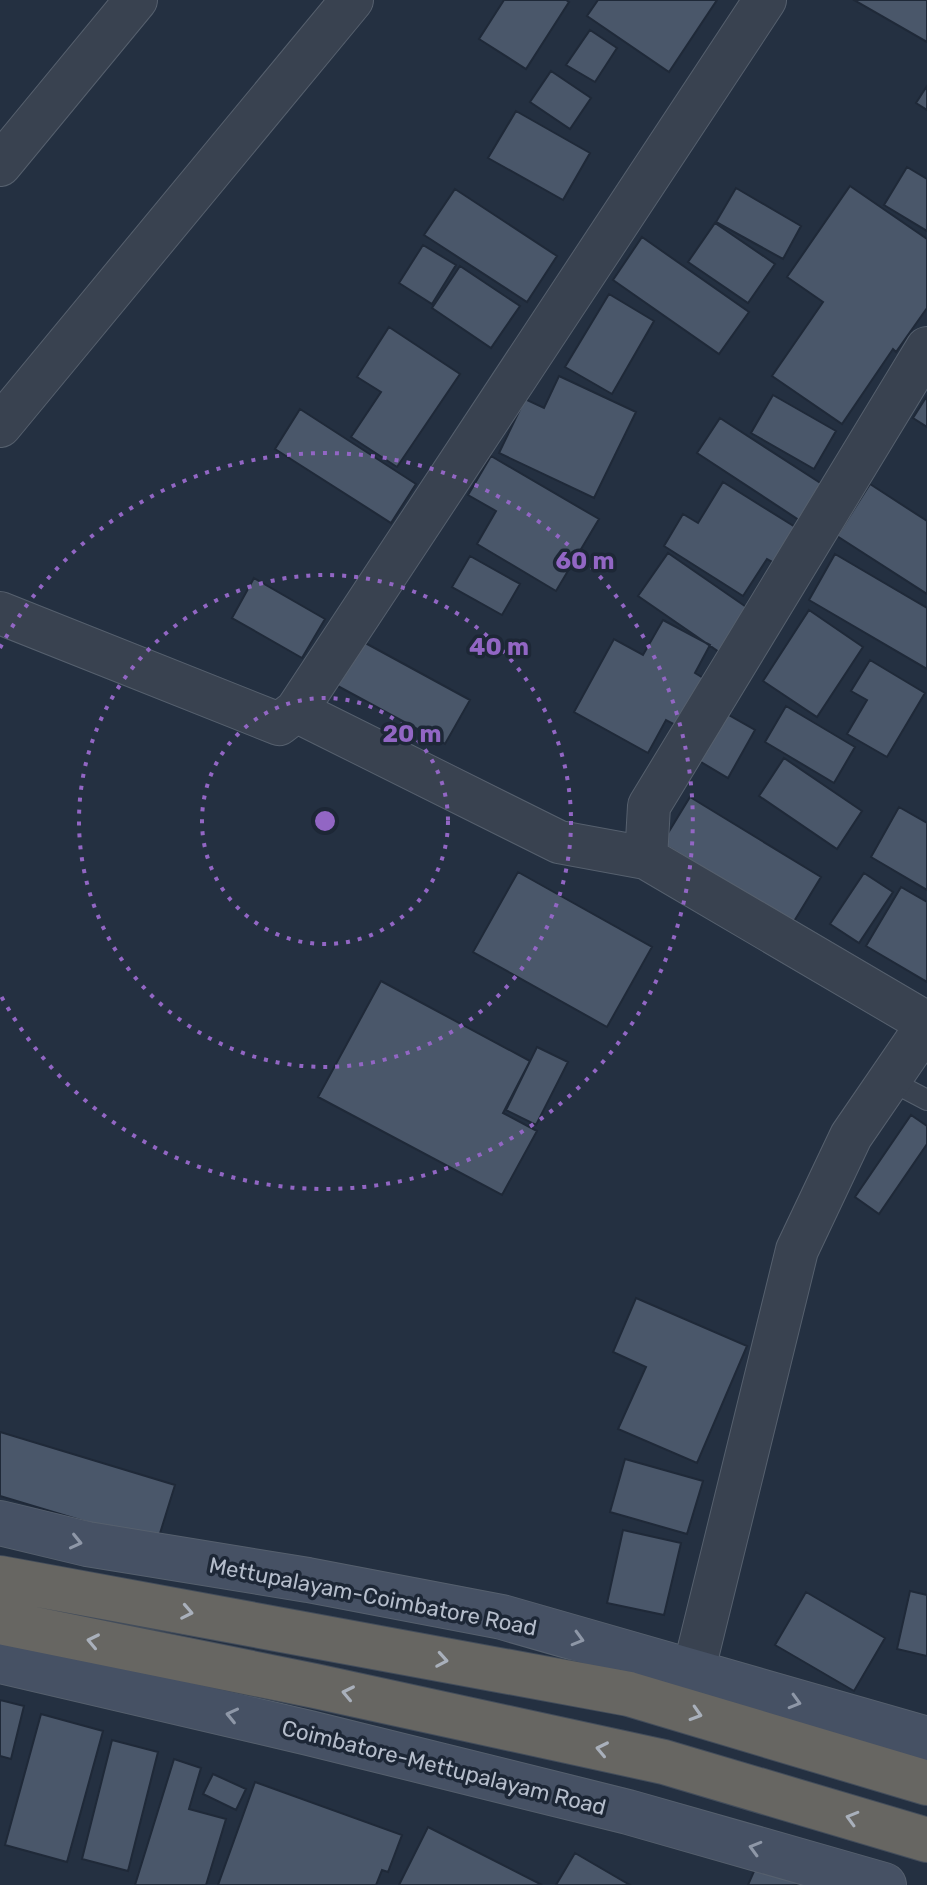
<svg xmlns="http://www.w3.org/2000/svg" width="927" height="1885" font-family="Rubik,sans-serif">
<rect width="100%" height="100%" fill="#243041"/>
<!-- building -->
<path fill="#4a576a" stroke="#1f2938" stroke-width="2" d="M 504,0 L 566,0 L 569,2 L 526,69 L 479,39 Z
M 598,0 L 717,0 L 669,72 L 587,16 Z
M 854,0 L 927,0 L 927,42 Z
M 590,30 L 617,48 L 595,82 L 566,65 Z
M 551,71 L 591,98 L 570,129 L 530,102 Z
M 927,86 L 927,110 L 916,103 Z
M 516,111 L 590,153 L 563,200 L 488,158 Z
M 907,167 L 927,179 L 927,231 L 884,205 Z
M 850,186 L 927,239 L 927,308 L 896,352 L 893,349 L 842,424 L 772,376 L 823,302 L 787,277 Z
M 736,188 L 801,226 L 783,259 L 716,222 Z
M 455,189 L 557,256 L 527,302 L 424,235 Z
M 715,223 L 775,264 L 748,303 L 688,262 Z
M 642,237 L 749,312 L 719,354 L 613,280 Z
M 423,245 L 456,265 L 432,304 L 399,283 Z
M 460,266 L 520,306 L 491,348 L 432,308 Z
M 609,294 L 654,321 L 612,394 L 565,367 Z
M 389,327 L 460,374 L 397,467 L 351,437 L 381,392 L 357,377 Z
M 559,376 L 636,412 L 594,498 L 499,453 L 525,399 L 544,408 Z
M 773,395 L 836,431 L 814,469 L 751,433 Z
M 927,396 L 927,427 L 913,418 Z
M 300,409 L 416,484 L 391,523 L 275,449 Z
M 720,418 L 825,486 L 802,522 L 697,453 Z
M 491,456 L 599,519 L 556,591 L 477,544 L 496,511 L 468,495 Z
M 723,482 L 800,530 L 778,565 L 767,559 L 743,596 L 664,546 L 683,514 L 698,523 Z
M 870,484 L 927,521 L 927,594 L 837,536 Z
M 668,553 L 752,611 L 722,654 L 638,596 Z
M 835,554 L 927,608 L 927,669 L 809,600 Z
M 470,556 L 520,584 L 502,615 L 452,587 Z
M 254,578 L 325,619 L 302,658 L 232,618 Z
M 809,610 L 863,647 L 817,717 L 763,681 Z
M 663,620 L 710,645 L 695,673 L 713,684 L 687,731 L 666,720 L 648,753 L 574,712 L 614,639 L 643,655 Z
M 358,639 L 470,700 L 445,744 L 334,684 Z
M 870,660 L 925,693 L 887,757 L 847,734 L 867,700 L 851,691 Z
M 711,705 L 755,730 L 728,778 L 684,752 Z
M 786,706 L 855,747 L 834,783 L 765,742 Z
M 784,758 L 862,811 L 837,849 L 759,796 Z
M 690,797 L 821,877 L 793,923 L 662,843 Z
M 899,807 L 927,823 L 927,890 L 871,857 Z
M 518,872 L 652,947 L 607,1027 L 473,952 Z
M 864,873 L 893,892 L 859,943 L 830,924 Z
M 901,887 L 927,902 L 927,982 L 866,946 Z
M 381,981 L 530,1061 L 503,1113 L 537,1131 L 502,1195 L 318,1097 Z
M 537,1047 L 568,1062 L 536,1125 L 506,1110 Z
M 911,1115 L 927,1126 L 927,1144 L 879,1214 L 855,1197 Z
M 636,1298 L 747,1346 L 697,1463 L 618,1429 L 646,1367 L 613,1352 Z
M 0,1432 L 175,1485 L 157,1543 L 0,1496 Z
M 625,1459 L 703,1481 L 687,1534 L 610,1512 Z
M 623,1530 L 681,1543 L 664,1615 L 607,1603 Z
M 910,1591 L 927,1595 L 927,1656 L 897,1649 Z
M 806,1592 L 885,1638 L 854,1691 L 775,1645 Z
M 0,1700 L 24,1706 L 11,1759 L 0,1756 Z
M 41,1714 L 103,1731 L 67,1862 L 5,1845 Z
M 112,1740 L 158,1752 L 128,1871 L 82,1859 Z
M 174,1759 L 201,1768 L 189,1809 L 226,1819 L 206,1885 L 135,1885 Z
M 213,1774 L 246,1789 L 236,1810 L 203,1794 Z
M 255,1782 L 402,1835 L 388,1872 L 382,1870 L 376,1885 L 218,1885 Z
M 428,1827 L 542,1885 L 399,1885 Z
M 575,1853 L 630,1885 L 556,1885 Z
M 758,1862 L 806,1885 L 748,1885 Z"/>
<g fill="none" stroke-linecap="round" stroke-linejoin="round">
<!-- service casing -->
<g stroke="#56606e" stroke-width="22">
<path id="service" d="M 889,1080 L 927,1100"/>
</g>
<!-- minor casing -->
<g stroke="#56606e" stroke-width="44">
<path id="minor" d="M 0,165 L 136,0
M 0,426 L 352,0
M 0,613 L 279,724 L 296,711 L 559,842 L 646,858 L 649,806 L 927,348
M 296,711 L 765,0
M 646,858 L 927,1023
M 693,1673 L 797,1250 L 851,1136 L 927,1025"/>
</g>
<!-- secondary casing -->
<g stroke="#56606e" stroke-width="46">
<path id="secondary" d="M 0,1523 L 87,1544 L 308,1580 L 502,1617 L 927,1739
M 0,1661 L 309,1733 L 628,1812 L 884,1885"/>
</g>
<!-- trunk casing -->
<g stroke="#434d5b" stroke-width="46">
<path id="trunk" d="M 0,1578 L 629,1694 L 927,1783
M 0,1622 L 315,1686 L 664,1762 L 927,1840"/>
</g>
<!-- service -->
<use href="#service" stroke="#394250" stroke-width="20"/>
<!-- minor -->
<use href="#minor" stroke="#394250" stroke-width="42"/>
<!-- secondary -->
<use href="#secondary" stroke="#465164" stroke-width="44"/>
<!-- trunk -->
<use href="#trunk" stroke="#676662" stroke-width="44"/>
</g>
<!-- one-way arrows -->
<defs><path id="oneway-chevron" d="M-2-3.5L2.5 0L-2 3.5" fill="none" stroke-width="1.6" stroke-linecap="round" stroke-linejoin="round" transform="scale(2)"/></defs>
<g stroke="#8e97a7">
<use href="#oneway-chevron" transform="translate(76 1542) rotate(13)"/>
<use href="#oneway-chevron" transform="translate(578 1639) rotate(16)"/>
<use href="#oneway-chevron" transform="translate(795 1702) rotate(16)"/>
<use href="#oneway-chevron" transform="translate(232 1715) rotate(-167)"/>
<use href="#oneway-chevron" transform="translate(755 1848) rotate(-164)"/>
</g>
<g stroke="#a9b0bb">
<use href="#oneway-chevron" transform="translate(187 1612) rotate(11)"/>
<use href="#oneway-chevron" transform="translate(93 1641) rotate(-168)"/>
<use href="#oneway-chevron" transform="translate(442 1660) rotate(10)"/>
<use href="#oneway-chevron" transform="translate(348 1693) rotate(-168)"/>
<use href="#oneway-chevron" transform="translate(696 1714) rotate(17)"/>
<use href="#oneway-chevron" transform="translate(602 1749) rotate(-168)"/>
<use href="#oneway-chevron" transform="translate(852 1818) rotate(-164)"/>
</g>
<!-- distance rings -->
<g fill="none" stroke="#9266c4" stroke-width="4" stroke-dasharray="4 8">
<circle cx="325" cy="821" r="123"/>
<circle cx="325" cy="821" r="246"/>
<path d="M0 648A368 368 0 1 1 0 994"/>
</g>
<g text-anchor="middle" stroke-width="7" stroke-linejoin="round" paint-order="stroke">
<!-- street labels -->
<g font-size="22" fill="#b5bdcb" stroke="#1d2736">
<text transform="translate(373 1596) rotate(11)" y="8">Mettupalayam-Coimbatore Road</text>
<text transform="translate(444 1767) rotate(14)" y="8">Coimbatore-Mettupalayam Road</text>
</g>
</g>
<circle cx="325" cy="821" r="12" fill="#9266c4" stroke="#1d2736" stroke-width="4"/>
<g font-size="24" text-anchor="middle" font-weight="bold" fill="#9266c4" stroke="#1d2736" stroke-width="7" stroke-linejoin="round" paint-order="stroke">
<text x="585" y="569">60 m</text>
<text x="499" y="655">40 m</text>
<text x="412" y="742">20 m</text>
</g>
</svg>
